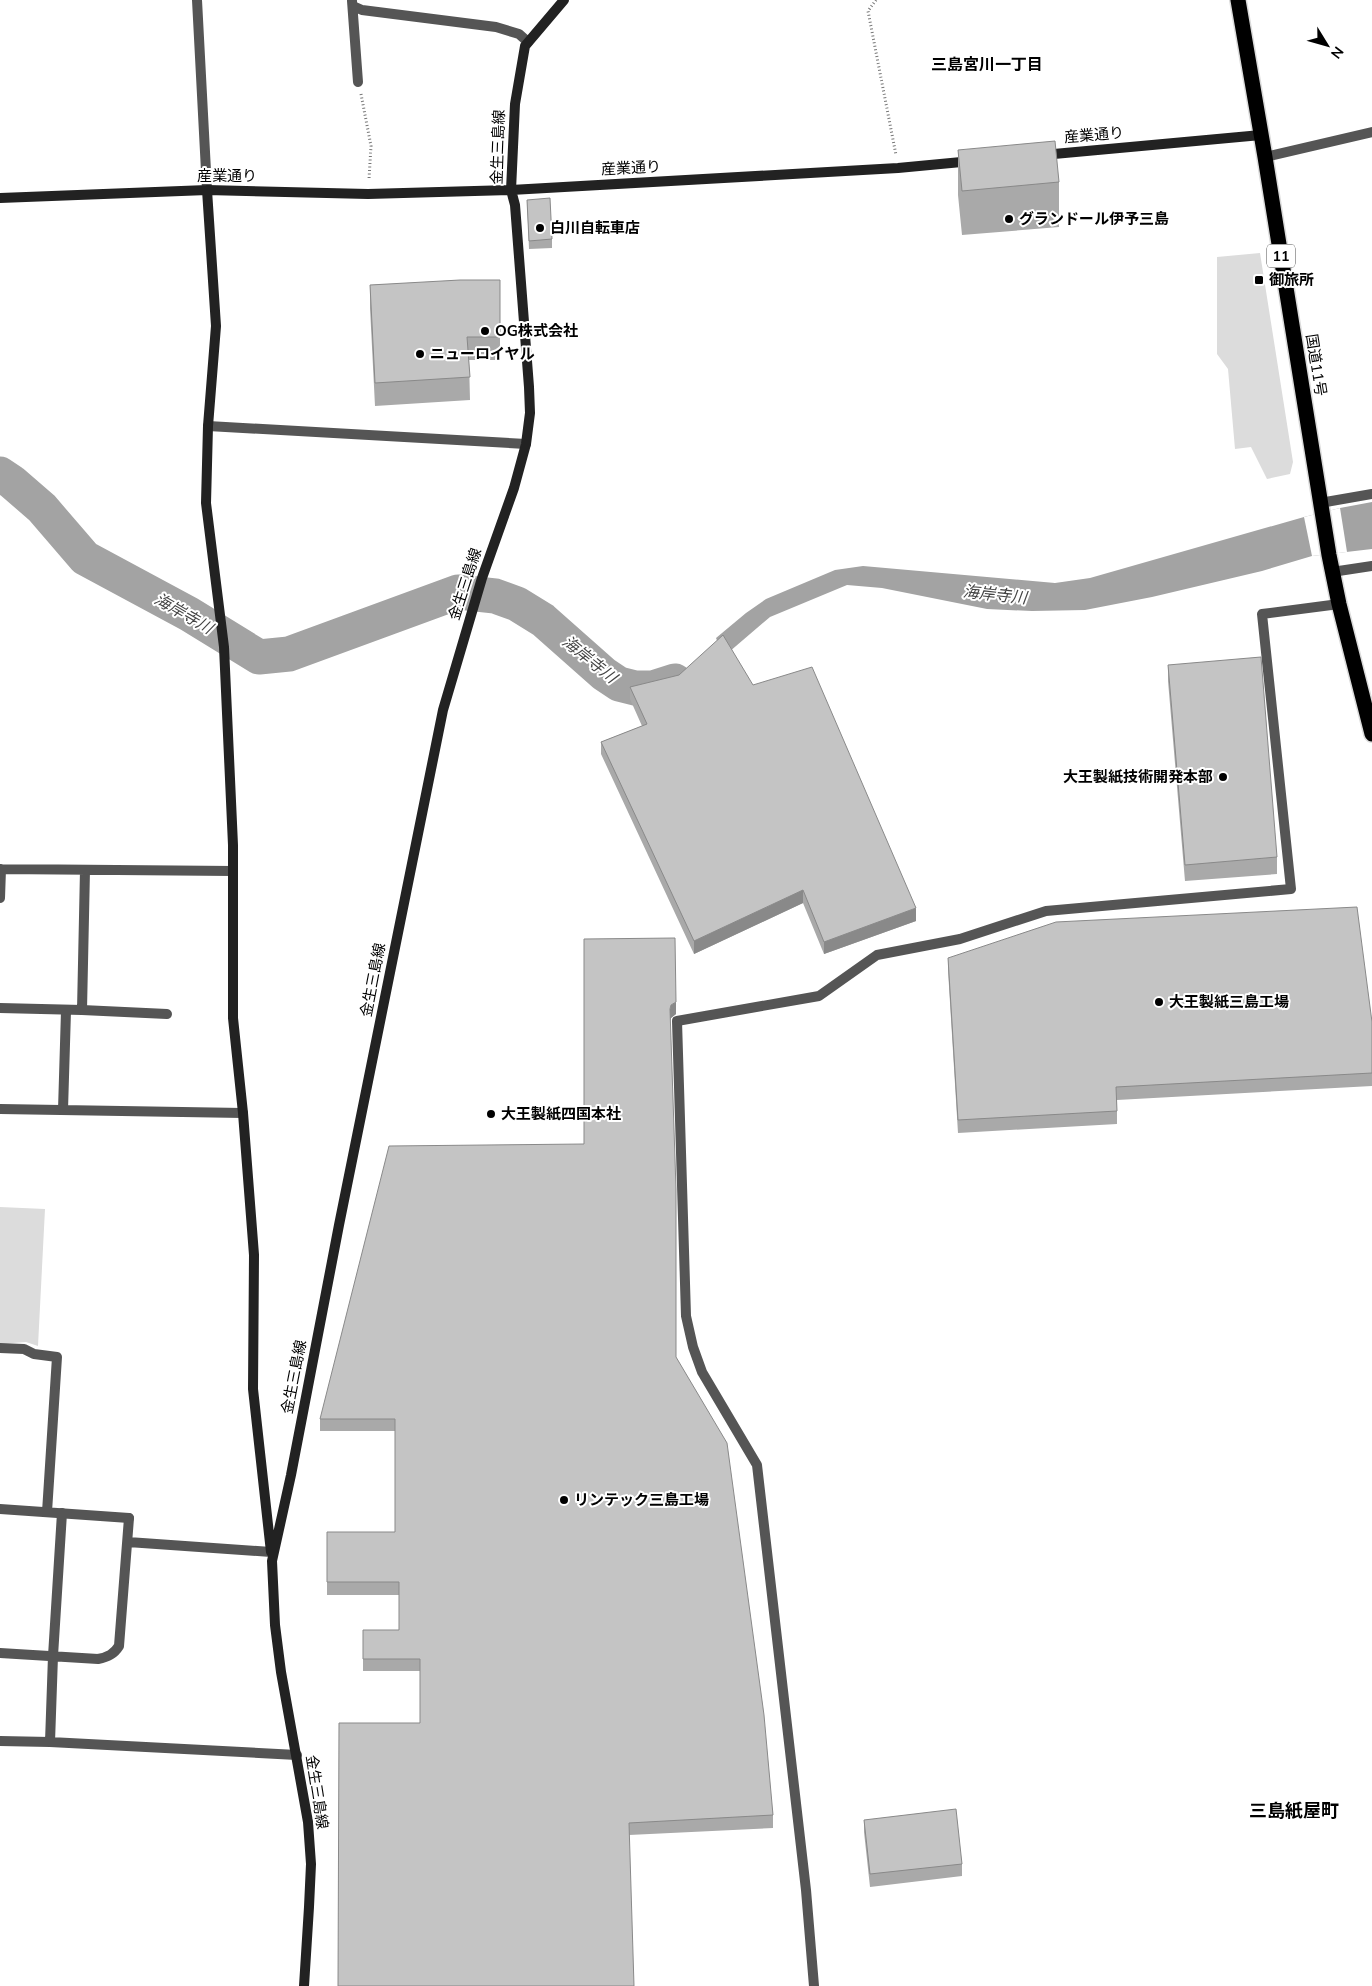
<svg xmlns="http://www.w3.org/2000/svg" width="1372" height="1986" font-family="Mulish,'Noto Sans JP',sans-serif">
<rect width="100%" height="100%" fill="#fff"/>
<!-- green -->
<path fill="#dcdcdc" d="M 1260,253 L 1293,462 L 1290,474 L 1267,479 L 1251,447 L 1235,449 L 1228,369 L 1217,354 L 1217,257 Z
M 0,1207 L 45,1209 L 38,1346 L 26,1342 L 0,1344 Z"/>
<!-- water -->
<path fill="#a3a3a3" d="M 1372,502 L 1372,549 L 1312,556 L 1262,571 L 1152,597 L 1085,610 L 1032,611 L 987,609 L 882,588 L 847,585 L 770,617 L 729,652 L 718,643 L 716,638 L 746,613 L 766,599 L 835,570 L 863,566 L 1055,583 L 1090,578 L 1304,517 L 1340,508 Z"/>
<!-- pier -->
<path fill="#fff" d="M 1340,508 L 1347,552 L 1312,556 L 1304,517 Z"/>
<g fill="none" stroke-linecap="round" stroke-linejoin="round">
<!-- river -->
<path stroke="#a3a3a3" stroke-width="35" d="M 0,474 L 12,482 L 42,508 L 85,558 L 189,614 L 259,657 L 289,654 L 458,592 L 495,596 L 517,604 L 543,620 L 604,674 L 619,684 L 635,688 L 653,688 L 675,681"/>
<!-- highway casing -->
<g stroke="#dbdbdb" stroke-width="18">
<path id="highway" d="M 1238,0 L 1265,157 L 1329,555 L 1339,604 L 1372,734"/>
</g>
<!-- path -->
<path stroke="#777" stroke-width="3" stroke-dasharray="1 2.5" stroke-linecap="butt" d="M 876,0 L 868,11 L 896,155
M 361,94 L 371,146 L 369,179"/>
<!-- lane -->
<path stroke="#555" stroke-width="10" d="M 352,1 L 358,82
M 353,6 L 362,10 L 496,27 L 519,34 L 528,42
M 128,1542 L 271,1552
M 0,1653 L 98,1659 C 108,1657 114,1654 119,1646 L 129,1518
M 0,1741 L 50,1742 L 297,1755
M 50,1742 L 53,1656 L 62,1513
M 814,1986 L 806,1890 L 757,1465 L 702,1372 L 693,1347 L 686,1316 L 677,1021 L 819,996 L 877,955 L 960,939 L 1046,911 L 1291,889 L 1262,614 L 1339,604"/>
<!-- street -->
<path stroke="#555" stroke-width="10" d="M 197,0 L 207,190
M 1265,157 L 1372,132
M 208,426 L 526,444
M 1320,503 L 1372,494
M 1332,572 L 1372,566
M 0,869 L 233,871
M 0,898 L 1,869
M 0,1008 L 82,1010 L 167,1014
M 82,1010 L 85,870
M 0,1109 L 243,1113
M 63,1110 L 66,1011
M 0,1348 L 24,1349 L 34,1354 L 57,1357 L 47,1512
M 0,1509 L 129,1518"/>
<!-- secondary -->
<path stroke="#222" stroke-width="10" d="M 1043,155 L 1261,135
M 207,190 L 216,326 L 208,426 L 206,503 L 224,647 L 233,845 L 233,1018 L 243,1113 L 254,1255 L 253,1389 L 271,1552
M 0,198 L 207,190 L 368,194 L 511,190 L 898,168 L 972,161
M 304,1986 L 309,1907 L 311,1864 L 308,1822 L 281,1672 L 275,1625 L 272,1561 L 291,1475 L 339,1225 L 443,710 L 482,578 L 514,488 L 526,444 L 530,413 L 529,387 L 515,205 L 511,190 L 515,104 L 525,46 L 564,0"/>
<!-- highway -->
<use href="#highway" stroke="#000" stroke-width="15"/>
</g>
<!-- wall -->
<path fill="#a9a9a9" d="M 958,150 L 1059,182 L 1059,227 L 962,235 L 958,195 Z
M 527,200 L 552,239 L 552,248 L 529,249 Z
M 500,280 L 500,360 L 469,360 L 470,400 L 375,406 L 370,308 L 370,285 Z
M 1168,665 L 1277,857 L 1277,874 L 1185,881 L 1168,681 Z
M 753,685 L 916,921 L 824,954 L 803,903 L 694,954 L 601,754 L 601,742 L 642,726 L 630,699 L 630,687 Z
M 584,939 L 676,1014 L 671,1018 L 670,1020 L 676,1357 L 773,1815 L 773,1828 L 629,1835 L 420,1723 L 420,1671 L 363,1671 L 363,1630 L 399,1630 L 399,1595 L 327,1595 L 327,1532 L 395,1532 L 395,1431 L 320,1431 L 320,1419 L 584,1144 Z
M 948,958 L 1372,1022 L 1372,1086 L 1117,1100 L 1117,1124 L 958,1133 L 948,970 Z
M 864,1820 L 962,1864 L 962,1876 L 870,1887 L 864,1832 Z"/>
<!-- shaded-wall -->
<path fill="#898989" d="M 803,890 L 803,903 L 694,954 L 694,941 Z
M 916,908 L 916,921 L 824,954 L 824,942 Z
M 676,1002 L 676,1014 L 671,1018 L 670,1021 L 670,1009 L 671,1005 Z"/>
<!-- building -->
<path fill="#c4c4c4" stroke="#898989" d="M 1055,141 L 1059,182 L 962,191 L 958,150 Z
M 550,198 L 552,239 L 529,241 L 527,200 Z
M 460,280 L 500,280 L 500,337 L 467,337 L 470,377 L 375,383 L 370,285 Z
M 723,635 L 753,685 L 812,667 L 916,908 L 824,942 L 803,890 L 694,941 L 601,742 L 647,724 L 630,687 L 679,675 Z
M 1261,657 L 1277,857 L 1185,865 L 1168,665 Z
M 1357,907 L 1372,1022 L 1372,1073 L 1116,1087 L 1117,1111 L 958,1120 L 948,958 L 1056,922 Z
M 675,938 L 676,1002 L 671,1005 L 670,1009 L 676,1189 L 676,1357 L 727,1443 L 764,1715 L 773,1815 L 629,1823 L 634,1986 L 338,1986 L 339,1723 L 420,1723 L 420,1659 L 363,1659 L 363,1630 L 399,1630 L 399,1582 L 327,1582 L 327,1532 L 395,1532 L 395,1419 L 320,1419 L 389,1146 L 584,1144 L 584,939 Z
M 956,1809 L 962,1864 L 870,1874 L 864,1820 Z"/>
<!-- markers -->
<g fill="#000" stroke="#fff" stroke-width="2">
<circle cx="1009" cy="219" r="5"/>
<circle cx="540" cy="228" r="5"/>
<rect x="1254" y="275" width="10" height="10" rx="2.5"/>
<circle cx="485" cy="331" r="5"/>
<circle cx="420" cy="354" r="5"/>
<circle cx="1223" cy="777" r="5"/>
<circle cx="1159" cy="1002" r="5"/>
<circle cx="491" cy="1114" r="5"/>
<circle cx="564" cy="1500" r="5"/>
</g>
<g text-anchor="middle" stroke-width="4" stroke-linejoin="round" paint-order="stroke">
<!-- shield labels -->
<rect fill="#fff" stroke="#4c4c4c" stroke-width="1" x="1267" y="244.5" width="28" height="23" rx="4"/>
<g font-size="14" font-weight="bold" fill="#000">
<text x="1281" y="261">11</text>
</g>
<!-- street labels -->
<g font-size="15" fill="#000" stroke="#fff">
<text transform="translate(1094 135) rotate(-5)" y="5">産業通り</text>
<text transform="translate(498 147) rotate(-88)" y="5">金生三島線</text>
<text transform="translate(631 168) rotate(-3)" y="5">産業通り</text>
<text x="227" y="181">産業通り</text>
<text transform="translate(1316 365) rotate(81)" y="5">国道11号</text>
<text transform="translate(465 584) rotate(-72)" y="5">金生三島線</text>
<text transform="translate(373 980) rotate(-79)" y="5">金生三島線</text>
<text transform="translate(294 1377) rotate(-79)" y="5">金生三島線</text>
<text transform="translate(317 1792) rotate(81)" y="5">金生三島線</text>
</g>
<!-- poi labels -->
<g font-size="15" font-weight="bold" fill="#000" stroke="#fff" text-anchor="start">
<text x="1019" y="224">グランドール伊予三島</text>
<text x="550" y="233">白川自転車店</text>
<text x="1269" y="285">御旅所</text>
<text x="495" y="336">OG株式会社</text>
<text x="430" y="359">ニューロイヤル</text>
<text x="1213" y="782" text-anchor="end">大王製紙技術開発本部</text>
<text x="1169" y="1007">大王製紙三島工場</text>
<text x="501" y="1119">大王製紙四国本社</text>
<text x="574" y="1505">リンテック三島工場</text>
</g>
<!-- neighbourhood labels -->
<g font-size="16" font-weight="bold" fill="#000" stroke="#fff">
<text x="987" y="70">三島宮川一丁目</text>
</g>
<!-- water labels -->
<g font-size="16" font-style="italic" fill="#444" stroke="#fff">
<text transform="translate(995 594) rotate(6)" y="6">海岸寺川</text>
<text transform="translate(184 613) rotate(30)" y="6">海岸寺川</text>
<text transform="translate(590 659) rotate(39)" y="6">海岸寺川</text>
</g>
<!-- quarter labels -->
<g font-size="18" font-weight="bold" fill="#000" stroke="#fff">
<text x="1294" y="1817">三島紙屋町</text>
</g>
</g>
<!-- north arrow -->
<g transform="translate(1327 45) rotate(127)" stroke="#ffffff" stroke-width="4" paint-order="stroke">
<path d="M0-4L9 19L0 12L-9 19Z" fill="#000000"/>
<text y="-8" font-size="14" font-weight="bold" text-anchor="middle" fill="#000000">N</text>
</g>
</svg>
